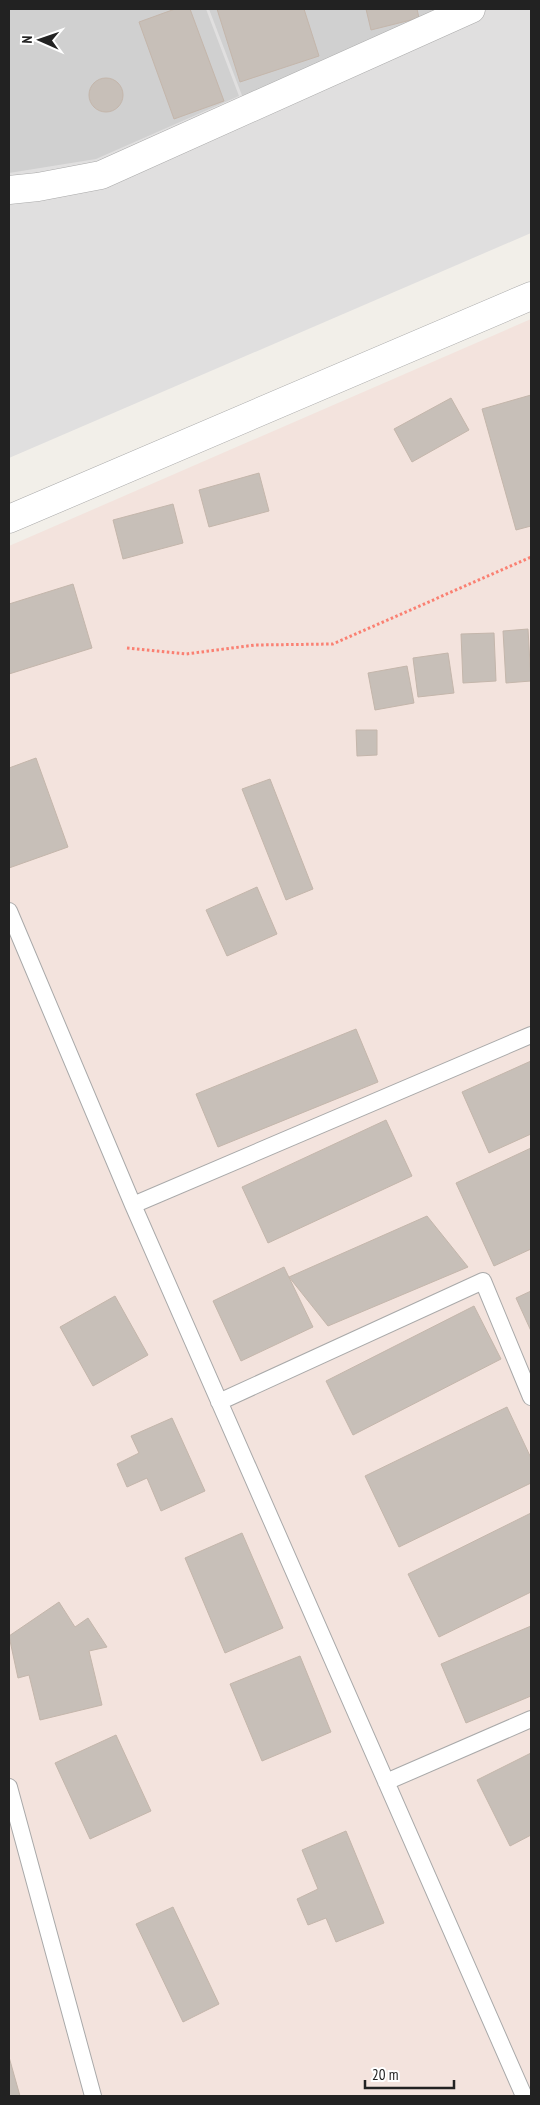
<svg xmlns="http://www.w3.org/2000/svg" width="540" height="2105" font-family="'PT Sans Narrow',sans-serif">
<rect width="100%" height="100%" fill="#f2efe9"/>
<!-- residential -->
<path fill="#e0dfdf" d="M 9,9 L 531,9 L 531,233 L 9,458 Z"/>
<!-- religious -->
<path fill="#d0d0d0" d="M 9,9 L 206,9 L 239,96 L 96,159 L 9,173 Z
M 209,9 L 467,9 L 246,106 Z"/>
<!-- military -->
<path fill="#f3e3dd" d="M 531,319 L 531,2096 L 9,2096 L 9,546 Z"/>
<!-- building -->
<path fill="#c7bfb8" stroke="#c4b6ab" d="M 175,9 L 190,9 L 224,101 L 174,119 L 139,22 Z
M 217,9 L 304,9 L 319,56 L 240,82 Z
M 366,9 L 417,9 L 419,18 L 371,30 Z
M89 95a17 17 0 1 1 34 0a17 17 0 1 1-34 0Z
M 531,395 L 531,526 L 516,530 L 482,409 Z
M 451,398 L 469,430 L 412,462 L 394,429 Z
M 259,473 L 269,511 L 209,527 L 199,490 Z
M 173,504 L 183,543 L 123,559 L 113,520 Z
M 73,584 L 92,648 L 9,674 L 9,604 Z
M 528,629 L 531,681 L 506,683 L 503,631 Z
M 494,633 L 496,681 L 463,683 L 461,634 Z
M 448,653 L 454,693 L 418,697 L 413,658 Z
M 407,666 L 414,703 L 375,710 L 368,673 Z
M 356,730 L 377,730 L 377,755 L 357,756 Z
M 36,758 L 68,847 L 9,868 L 9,768 Z
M 270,779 L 313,889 L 286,900 L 242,789 Z
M 257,887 L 277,934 L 227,956 L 206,910 Z
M 356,1029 L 378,1082 L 218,1147 L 196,1094 Z
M 531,1061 L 531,1134 L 489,1153 L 462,1092 Z
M 386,1120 L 412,1176 L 268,1243 L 242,1187 Z
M 531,1148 L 531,1249 L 494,1266 L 456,1183 Z
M 427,1216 L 468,1267 L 328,1326 L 289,1277 Z
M 284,1267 L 313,1327 L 241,1361 L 213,1301 Z
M 531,1291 L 531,1331 L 516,1298 Z
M 115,1296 L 148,1355 L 93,1386 L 60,1327 Z
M 474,1306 L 501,1359 L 353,1435 L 326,1381 Z
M 507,1407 L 531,1458 L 531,1483 L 399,1547 L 365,1476 Z
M 172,1418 L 205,1491 L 161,1511 L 147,1478 L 127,1487 L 117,1464 L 139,1453 L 131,1436 Z
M 531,1513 L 531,1592 L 439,1637 L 408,1574 Z
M 242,1533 L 283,1628 L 225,1653 L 185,1558 Z
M 59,1602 L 75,1627 L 88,1618 L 107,1647 L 89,1651 L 102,1705 L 40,1720 L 29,1675 L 18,1678 L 9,1636 Z
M 531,1626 L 531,1696 L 466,1723 L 441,1664 Z
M 300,1656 L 331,1732 L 262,1761 L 230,1684 Z
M 116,1735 L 151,1811 L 90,1839 L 55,1763 Z
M 531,1753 L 531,1835 L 510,1846 L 477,1780 Z
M 346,1831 L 384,1923 L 336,1942 L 326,1918 L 308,1925 L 297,1899 L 318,1889 L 302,1850 Z
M 173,1907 L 219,2004 L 183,2022 L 136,1924 Z
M 9,2057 L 20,2096 L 9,2096 Z"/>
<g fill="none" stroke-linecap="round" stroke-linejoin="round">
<!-- service casing -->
<g stroke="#a9a9a9" stroke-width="18">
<path id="service" d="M 9,911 L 133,1205 L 524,2096
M 133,1205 L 531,1035
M 219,1402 L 483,1281 L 531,1397
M 386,1782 L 531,1719
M 9,1787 L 93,2096"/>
</g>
<!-- minor casing -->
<g stroke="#a9a9a9" stroke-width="29">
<path id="minor" d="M 9,190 L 38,187 L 101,175 L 471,9
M 9,519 L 531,296"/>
</g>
<!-- path -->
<path stroke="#fa8072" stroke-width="3" stroke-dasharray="2.5 2.5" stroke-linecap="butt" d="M 127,648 L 186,654 L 255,645 L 333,644 L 531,557"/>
<!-- service -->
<use href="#service" stroke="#fff" stroke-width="16"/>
<!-- minor -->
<use href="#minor" stroke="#fff" stroke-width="28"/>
</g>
<!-- border -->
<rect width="540" height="2105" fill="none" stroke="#222222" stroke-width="20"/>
<!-- north arrow -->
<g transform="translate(40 40) rotate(272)" stroke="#ffffff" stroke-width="4" paint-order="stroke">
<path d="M0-4L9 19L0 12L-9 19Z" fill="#222222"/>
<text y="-8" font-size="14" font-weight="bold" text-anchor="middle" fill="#222222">N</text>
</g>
<!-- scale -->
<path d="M365 2080v8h89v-8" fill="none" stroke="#222222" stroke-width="2.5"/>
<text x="372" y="2080" font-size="15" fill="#222222" stroke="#ffffff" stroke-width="4" paint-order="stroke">20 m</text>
</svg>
